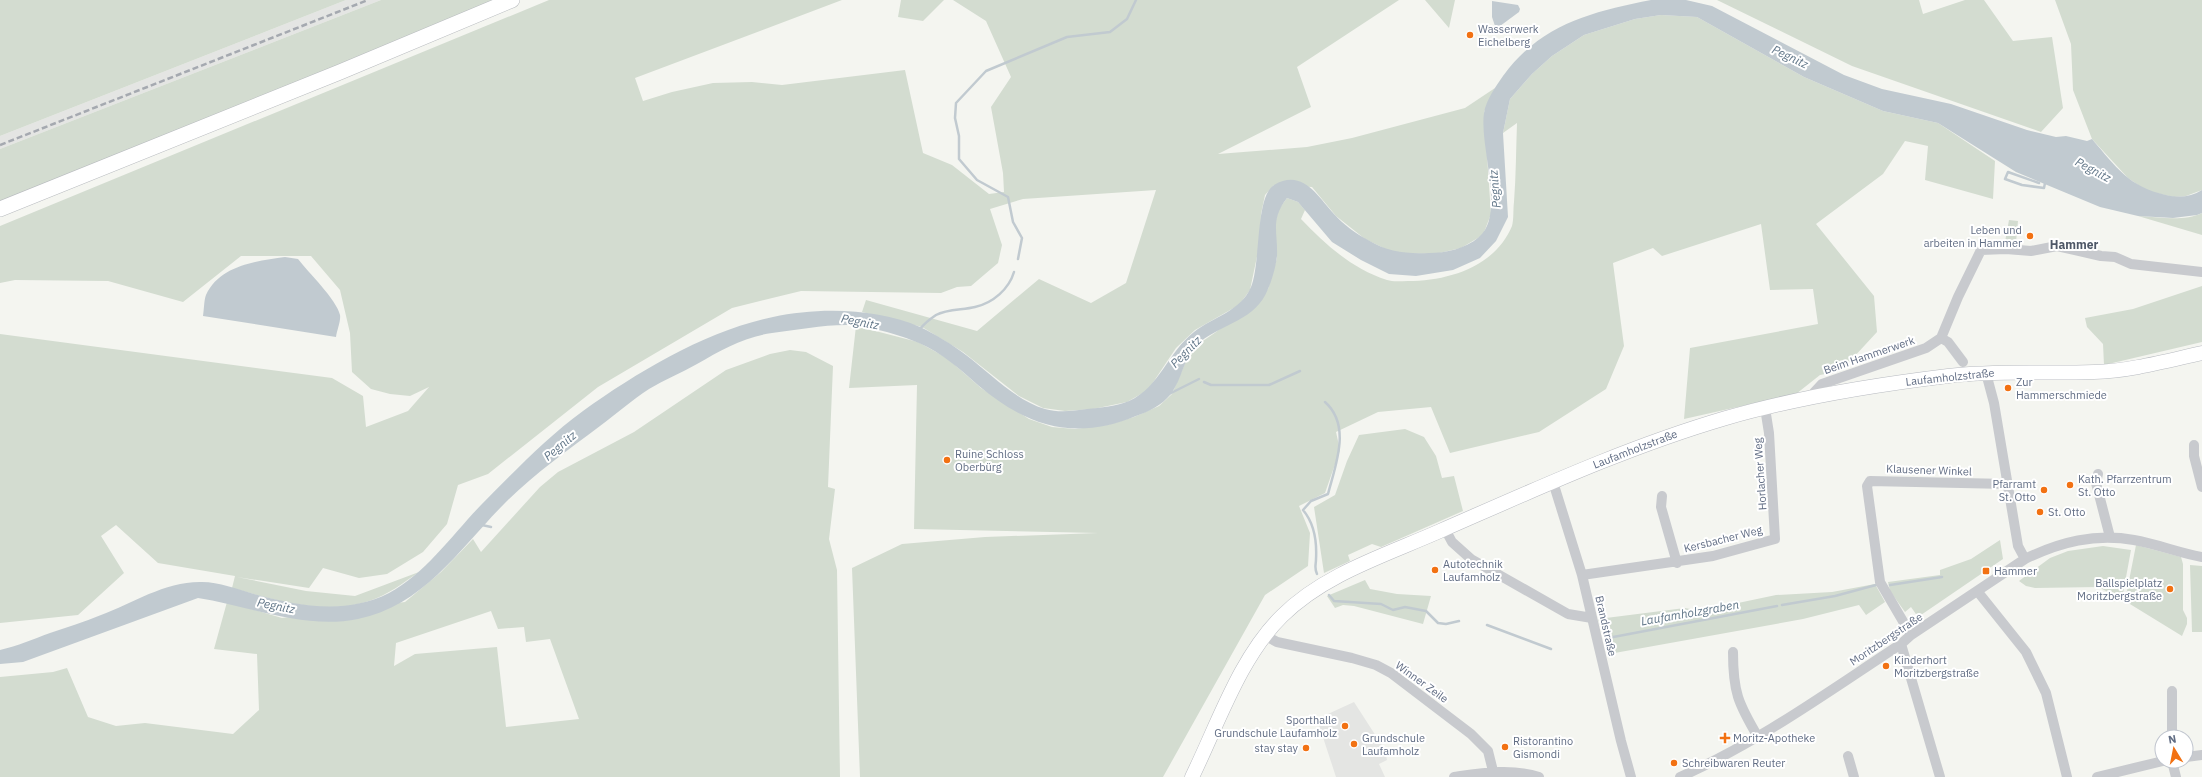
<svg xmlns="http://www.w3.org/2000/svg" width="2202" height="777" font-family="'IBM Plex Sans',sans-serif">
<rect width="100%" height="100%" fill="#f4f5f0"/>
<!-- built -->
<path fill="#e4e5e3" d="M 346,0 L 381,0 L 0,149 L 0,136 Z
M 1354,702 L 1385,750 L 1387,760 L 1379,764 L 1385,777 L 1336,777 L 1317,719 Z"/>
<!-- green -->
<path fill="#d3dcd0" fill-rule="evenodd" d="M 0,0 L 346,0 L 0,136 Z
M 381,0 L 498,0 L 0,202 L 0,149 Z
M 549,0 L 842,0 L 635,78 L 643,101 L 672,92 L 713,83 L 752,82 L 782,85 L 905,70 L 923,153 L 952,165 L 989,194 L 1004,192 L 1003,173 L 991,107 L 1011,77 L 986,21 L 953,0 L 1399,0 L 1297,67 L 1311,107 L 1218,154 L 1307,147 L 1352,138 L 1465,108 L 1495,88 L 1484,112 L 1491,214 L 1483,235 L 1461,248 L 1435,254 L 1394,253 L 1365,239 L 1336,216 L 1312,187 L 1274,185 L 1265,195 L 1261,214 L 1260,242 L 1250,290 L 1239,305 L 1195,330 L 1176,348 L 1148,390 L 1127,402 L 1093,409 L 1065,411 L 1043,408 L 1019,396 L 963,352 L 922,327 L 862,312 L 866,300 L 977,331 L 1039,279 L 1091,303 L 1126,283 L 1156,190 L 1023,199 L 990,209 L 1002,245 L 998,263 L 971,286 L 957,287 L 941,293 L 801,291 L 732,308 L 598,387 L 488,474 L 458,485 L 447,524 L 423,552 L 387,574 L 359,578 L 323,568 L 309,588 L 237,577 L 306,591 L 355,596 L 419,572 C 403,583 388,595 369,601 C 325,616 275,600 232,588 L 235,576 L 158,563 L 116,525 L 101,536 L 124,573 L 78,615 L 0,623 L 0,334 L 332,378 L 363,396 L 366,427 L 408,411 L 429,387 L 410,396 L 390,394 L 371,389 L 352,372 L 350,333 L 340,290 L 311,256 L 241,256 L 183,302 L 108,281 L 15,280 L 0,283 L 0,226 Z
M 901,0 L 944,0 L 923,21 L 898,17 Z
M 1425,0 L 1455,0 L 1449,28 Z
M 1717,0 L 1919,0 L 1923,14 L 1965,0 L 1984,0 L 2013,41 L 2052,37 L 2063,108 L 2041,132 L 1852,66 Z
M 2055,0 L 2202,0 L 2202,190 L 2186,196 L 2174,197 L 2147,191 L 2128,178 L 2092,139 L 2073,90 L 2071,44 Z
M 1661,15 L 1697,17 L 1804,77 L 1883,111 L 1938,123 L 1995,161 L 1993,199 L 1925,180 L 1928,146 L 1905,141 L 1883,174 L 1816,224 L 1874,296 L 1877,332 L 1841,371 L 1820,375 L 1796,394 L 1684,419 L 1690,348 L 1818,324 L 1813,289 L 1770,290 L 1761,224 L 1662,256 L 1653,248 L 1613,263 L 1624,346 L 1606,389 L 1539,432 L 1450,453 L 1431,407 L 1378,412 L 1336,432 L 1340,450 L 1325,493 L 1299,506 L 1310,533 L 1308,566 L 1265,595 L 1163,777 L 860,777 L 852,568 L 902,544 L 985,537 L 1098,533 L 914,529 L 917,385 L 849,388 L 856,326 L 918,342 L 947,358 L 981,388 L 1029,419 L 1052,427 L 1075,429 L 1107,425 L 1134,417 L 1159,406 L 1172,394 L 1189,354 L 1200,343 L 1216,332 L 1268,289 L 1277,258 L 1274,226 L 1279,209 L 1287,198 L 1298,202 L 1305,210 L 1301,219 C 1325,244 1352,269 1387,280 C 1393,282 1401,281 1408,281 C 1448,281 1495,267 1512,226 C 1514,219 1513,209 1514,202 C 1516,176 1516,149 1517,123 L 1503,133 L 1510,99 L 1532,74 L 1552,56 L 1584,35 L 1635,19 Z
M 2202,213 L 2202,235 L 2138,216 C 2157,217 2184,222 2202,213 Z
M 2009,220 L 2018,221 L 2016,242 L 2005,242 Z
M 2202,286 L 2202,342 L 2104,365 L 2103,344 L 2087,327 L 2085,318 L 2133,309 Z
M 790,350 L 806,352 L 833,366 L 828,487 L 835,489 L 829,539 L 837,570 L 840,777 L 0,777 L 0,677 L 53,672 L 67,668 L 88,717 L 116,726 L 145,723 L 233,734 L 259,710 L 257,654 L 214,649 L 227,602 L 282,618 L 405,602 L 441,572 L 473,539 L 481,552 L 540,487 L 558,472 L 634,432 L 726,370 L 770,354 ZM 491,611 L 498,629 L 524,627 L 526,642 L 550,639 L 579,719 L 506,727 L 497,647 L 415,654 L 394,666 L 396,643 Z
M 1405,429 L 1424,437 L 1436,456 L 1442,478 L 1454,476 L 1463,511 L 1381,547 L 1372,544 L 1348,555 L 1350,561 L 1324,573 L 1314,507 L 1335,495 L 1347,461 L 1359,435 Z
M 2000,540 L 2003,559 L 1918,617 L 1911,607 L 1905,612 L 1890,591 L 1888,582 L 1940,575 L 1940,570 L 1971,559 Z
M 2136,545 L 2181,557 L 2183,564 L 2183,610 L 2187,618 L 2187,624 L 2182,636 L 2125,601 Z
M 2103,546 L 2131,550 L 2122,599 L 2098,587 L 2035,588 L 2026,586 L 2019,581 L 2050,558 L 2068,551 Z
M 2190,565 L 2202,566 L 2202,632 L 2192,632 Z
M 1365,580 L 1370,589 L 1397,594 L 1431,596 L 1423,624 L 1354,606 L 1343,605 L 1335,608 L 1327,596 Z
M 1875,584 L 1885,602 L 1866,615 L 1859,605 L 1803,619 L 1609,654 L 1598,619 L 1685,608 L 1700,611 L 1776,595 L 1832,592 Z"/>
<!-- water -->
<path fill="#c1cad0" d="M 1651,0 L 1686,0 L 1712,6 L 1844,75 L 1882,89 L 1951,104 L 2027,130 L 2056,137 L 2066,136 L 2087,141 L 2092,139 C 2116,167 2129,187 2166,195 C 2179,198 2191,197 2202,190 L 2202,213 L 2197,215 L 2173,218 L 2138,216 L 2100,207 L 2016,172 L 1938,123 L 1883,111 L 1804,77 L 1697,17 L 1661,15 L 1635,19 L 1584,35 L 1552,56 L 1532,74 L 1510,99 L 1503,133 L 1508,217 L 1496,241 L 1480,258 L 1453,270 L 1416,276 L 1389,274 L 1361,260 L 1332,242 L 1298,202 L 1287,198 C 1270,220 1278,232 1277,256 C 1276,266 1272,280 1268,289 C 1256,320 1224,323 1200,342 C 1183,356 1183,379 1170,395 C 1162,405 1148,412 1136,416 C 1076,441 1028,427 979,386 C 960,369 942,353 919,343 C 900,335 866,325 846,325 C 822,325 796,330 772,333 C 744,337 721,350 697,364 C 681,373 664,380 649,389 C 632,400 616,414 600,426 C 567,451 534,474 505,503 C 460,548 425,605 358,619 C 304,630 250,606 198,598 L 23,662 L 0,664 L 0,650 C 18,646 33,639 50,633 C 67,627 84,622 101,615 C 133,603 166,581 202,582 C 219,582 237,589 254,594 C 298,606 346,615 389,593 C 426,573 452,535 481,505 C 514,472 546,438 583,411 C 639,371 706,331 773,317 C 818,307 878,308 920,327 C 935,334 953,345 966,355 C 990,373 1015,400 1045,409 C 1059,413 1073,411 1087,409 C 1100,408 1117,406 1129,401 C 1160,387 1168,352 1194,332 C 1213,317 1241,311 1251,287 C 1261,263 1255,197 1274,185 C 1303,168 1318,197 1334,214 C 1343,224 1356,234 1368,240 C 1388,252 1406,254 1429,253 C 1446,253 1465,249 1479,237 C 1506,214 1479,147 1484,113 C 1486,100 1496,86 1503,76 C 1541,24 1591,12 1651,0 Z
M 1492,1 L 1518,5 L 1520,9 L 1519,12 L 1496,29 L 1492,17 Z
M 285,257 L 298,259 C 308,272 337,300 340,315 C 341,321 337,330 336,337 L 203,316 C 204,310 204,300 206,295 C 220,265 257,261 285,257 Z"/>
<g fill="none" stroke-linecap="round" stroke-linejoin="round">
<!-- stream -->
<path stroke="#c1cad0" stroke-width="2.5" d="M 2039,183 L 2008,172 L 2005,179 L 2022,185 L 2044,188 L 2045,183
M 1018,259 L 1022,238 L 1013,222 L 1008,197 L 977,180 L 959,159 L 959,136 L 955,118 L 956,103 L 986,71 L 1067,37 L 1110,32 L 1127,19 L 1136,0
M 920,329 C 924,324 930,319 936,315 C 947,309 963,310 975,307 C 993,303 1009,289 1014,272
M 1204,382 L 1211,385 L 1269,385 L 1300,371
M 1169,394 L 1199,379
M 482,525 L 491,527
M 1317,574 C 1314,568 1316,565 1316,559 C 1317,541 1314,523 1303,510 L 1311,501 L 1328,494 C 1335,466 1352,426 1325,402
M 1890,585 L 1942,577
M 1329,595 L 1334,601 L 1381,604 L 1393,610 L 1405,607 L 1426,611 L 1438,623 L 1446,624 L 1459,621
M 1782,605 L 1835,596 L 1876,585
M 1487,625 L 1551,649
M 1608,638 L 1777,606"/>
<!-- secondary casing -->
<g stroke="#b8bbc1" stroke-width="15">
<path id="secondary" d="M 1192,777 C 1218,724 1240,657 1282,616 C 1324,574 1386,555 1440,531 C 1534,490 1627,447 1726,418 C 1798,397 1874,385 1948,376 C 1997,370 2045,374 2094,372 C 2130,371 2166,361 2202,353"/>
</g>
<!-- primary casing -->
<g stroke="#b8bbbf" stroke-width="16">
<path id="primary" d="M 0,209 L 340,72 L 512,0"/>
</g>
<!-- street -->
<path stroke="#c8cace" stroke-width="10" d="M 1941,338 L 1958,297 L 1981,250 L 2006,249 L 2031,251 L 2057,246 L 2101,256 L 2115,257 L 2131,264 L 2202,272
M 1986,373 L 1994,403 L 2016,534 L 2018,546 L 2025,559
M 1809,398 L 1822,384 L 1926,348 L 1941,338 L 1948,342 L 1963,362
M 2194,445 L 2194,456 L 2202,487
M 2098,474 L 2096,483 L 2110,537
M 1553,482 L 1582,575 L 1621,741 L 1631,777
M 1662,496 L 1661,507 L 1677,563
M 1445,529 L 1452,542 L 1471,559 L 1568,614 L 1592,618
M 1582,575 L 1713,556 L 1775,539 L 1769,433 L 1765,408
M 1978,592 L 2026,652 L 2046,693 L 2067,777
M 1264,635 L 1277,642 L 1352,658 L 1376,665 L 1391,673 L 1471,734 L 1488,751 L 1493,771
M 1911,635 L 1880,582 L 1867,486 L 1870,481 L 2007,484
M 1901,644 L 1940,777
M 1733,652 C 1733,692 1738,703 1758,737
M 2172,737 L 2172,691
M 1848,756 L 1854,777
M 2186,757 L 2202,755
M 2172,761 L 2176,777
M 1454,777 C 1482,773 1511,768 1539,777
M 1680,777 C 1759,742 1829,691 1901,644 L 1911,635 L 2025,559 C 2060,542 2095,533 2134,540 C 2157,544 2179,553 2202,557
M 2097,777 L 2163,761"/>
<!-- secondary -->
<use href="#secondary" stroke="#fff" stroke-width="14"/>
<!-- primary -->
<use href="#primary" stroke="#fff" stroke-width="15"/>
<!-- rail -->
<path stroke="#a5a9b0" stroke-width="2.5" stroke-dasharray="6 3" stroke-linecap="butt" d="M 0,145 L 368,0"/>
</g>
<!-- markers -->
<g fill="#f27112" stroke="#fff" stroke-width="1.5">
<circle cx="1470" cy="35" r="4"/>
<circle cx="2030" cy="236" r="4"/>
<circle cx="2008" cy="388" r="4"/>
<circle cx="947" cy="460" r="4"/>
<circle cx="2070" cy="485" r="4"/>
<circle cx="2044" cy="490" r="4"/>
<circle cx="2040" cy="512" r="4"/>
<circle cx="1435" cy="570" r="4"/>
<rect x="1982" y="567" width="8" height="8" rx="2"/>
<circle cx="2170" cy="589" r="4"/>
<circle cx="1886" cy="666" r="4"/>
<circle cx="1345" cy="726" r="4"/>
<path d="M1723 732h4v4h4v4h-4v4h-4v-4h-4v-4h4z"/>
<circle cx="1354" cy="744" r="4"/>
<circle cx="1505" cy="747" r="4"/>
<circle cx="1306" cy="748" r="4"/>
<circle cx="1674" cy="763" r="4"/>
</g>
<g text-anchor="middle" stroke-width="4" stroke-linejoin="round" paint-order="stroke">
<!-- poi labels -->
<g font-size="11" fill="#616d84" stroke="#fff" text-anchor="start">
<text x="1478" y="33">Wasserwerk<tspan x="1478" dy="13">Eichelberg</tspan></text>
<text x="2022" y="234" text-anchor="end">Leben und<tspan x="2022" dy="13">arbeiten in Hammer</tspan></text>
<text x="2016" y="386">Zur<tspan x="2016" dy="13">Hammerschmiede</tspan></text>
<text x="955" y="458">Ruine Schloss<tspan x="955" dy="13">Oberbürg</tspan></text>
<text x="2078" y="483">Kath. Pfarrzentrum<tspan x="2078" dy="13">St. Otto</tspan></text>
<text x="2036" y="488" text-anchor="end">Pfarramt<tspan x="2036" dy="13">St. Otto</tspan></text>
<text x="2048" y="516">St. Otto</text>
<text x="1443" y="568">Autotechnik<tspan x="1443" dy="13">Laufamholz</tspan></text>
<text x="1994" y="575">Hammer</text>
<text x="2162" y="587" text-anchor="end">Ballspielplatz<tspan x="2162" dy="13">Moritzbergstraße</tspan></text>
<text x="1894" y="664">Kinderhort<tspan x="1894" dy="13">Moritzbergstraße</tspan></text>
<text x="1337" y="724" text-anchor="end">Sporthalle<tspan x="1337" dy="13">Grundschule Laufamholz</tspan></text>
<text x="1362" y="742">Grundschule<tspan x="1362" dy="13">Laufamholz</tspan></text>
<text x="1733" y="742">Moritz-Apotheke</text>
<text x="1513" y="745">Ristorantino<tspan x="1513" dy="13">Gismondi</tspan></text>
<text x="1298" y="752" text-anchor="end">stay stay</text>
<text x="1682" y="767">Schreibwaren Reuter</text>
</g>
<!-- street labels -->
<g font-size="11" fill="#616d84" stroke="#fff">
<text transform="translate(1869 355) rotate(-19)" y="4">Beim Hammerwerk</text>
<text transform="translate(1950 377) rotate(-6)" y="4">Laufamholzstraße</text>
<text transform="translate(1635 449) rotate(-21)" y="4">Laufamholzstraße</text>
<text transform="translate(1929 470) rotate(2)" y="4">Klausener Winkel</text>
<text transform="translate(1760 474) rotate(-94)" y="4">Horlacher Weg</text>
<text transform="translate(1723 539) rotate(-14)" y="4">Kersbacher Weg</text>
<text transform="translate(1606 626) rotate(77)" y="4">Brandstraße</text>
<text transform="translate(1886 639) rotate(-34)" y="4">Moritzbergstraße</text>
<text transform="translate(1422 682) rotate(36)" y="4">Winner Zeile</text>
</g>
<!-- water labels -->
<g font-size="12" font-style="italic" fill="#617688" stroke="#fff">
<text transform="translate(1790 57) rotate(25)" y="4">Pegnitz</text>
<text transform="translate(2093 170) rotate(28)" y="4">Pegnitz</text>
<text transform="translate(1495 189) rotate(-95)" y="4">Pegnitz</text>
<text transform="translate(860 322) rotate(11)" y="4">Pegnitz</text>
<text transform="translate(1186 352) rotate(-46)" y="4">Pegnitz</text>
<text transform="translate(560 446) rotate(-40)" y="4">Pegnitz</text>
<text transform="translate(276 606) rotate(11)" y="4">Pegnitz</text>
<text transform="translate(1690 613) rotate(-10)" y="4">Laufamholzgraben</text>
</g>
<!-- neighbourhood labels -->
<g font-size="12" font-weight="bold" fill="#4f5868" stroke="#fff">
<text x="2074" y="249">Hammer</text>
</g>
</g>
<!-- north arrow -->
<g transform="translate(2174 749) rotate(350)"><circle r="19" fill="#ffffff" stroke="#c0c5ce"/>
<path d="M0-3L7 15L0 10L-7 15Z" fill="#f27112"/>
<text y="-6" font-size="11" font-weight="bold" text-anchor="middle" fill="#616d84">N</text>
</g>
</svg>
